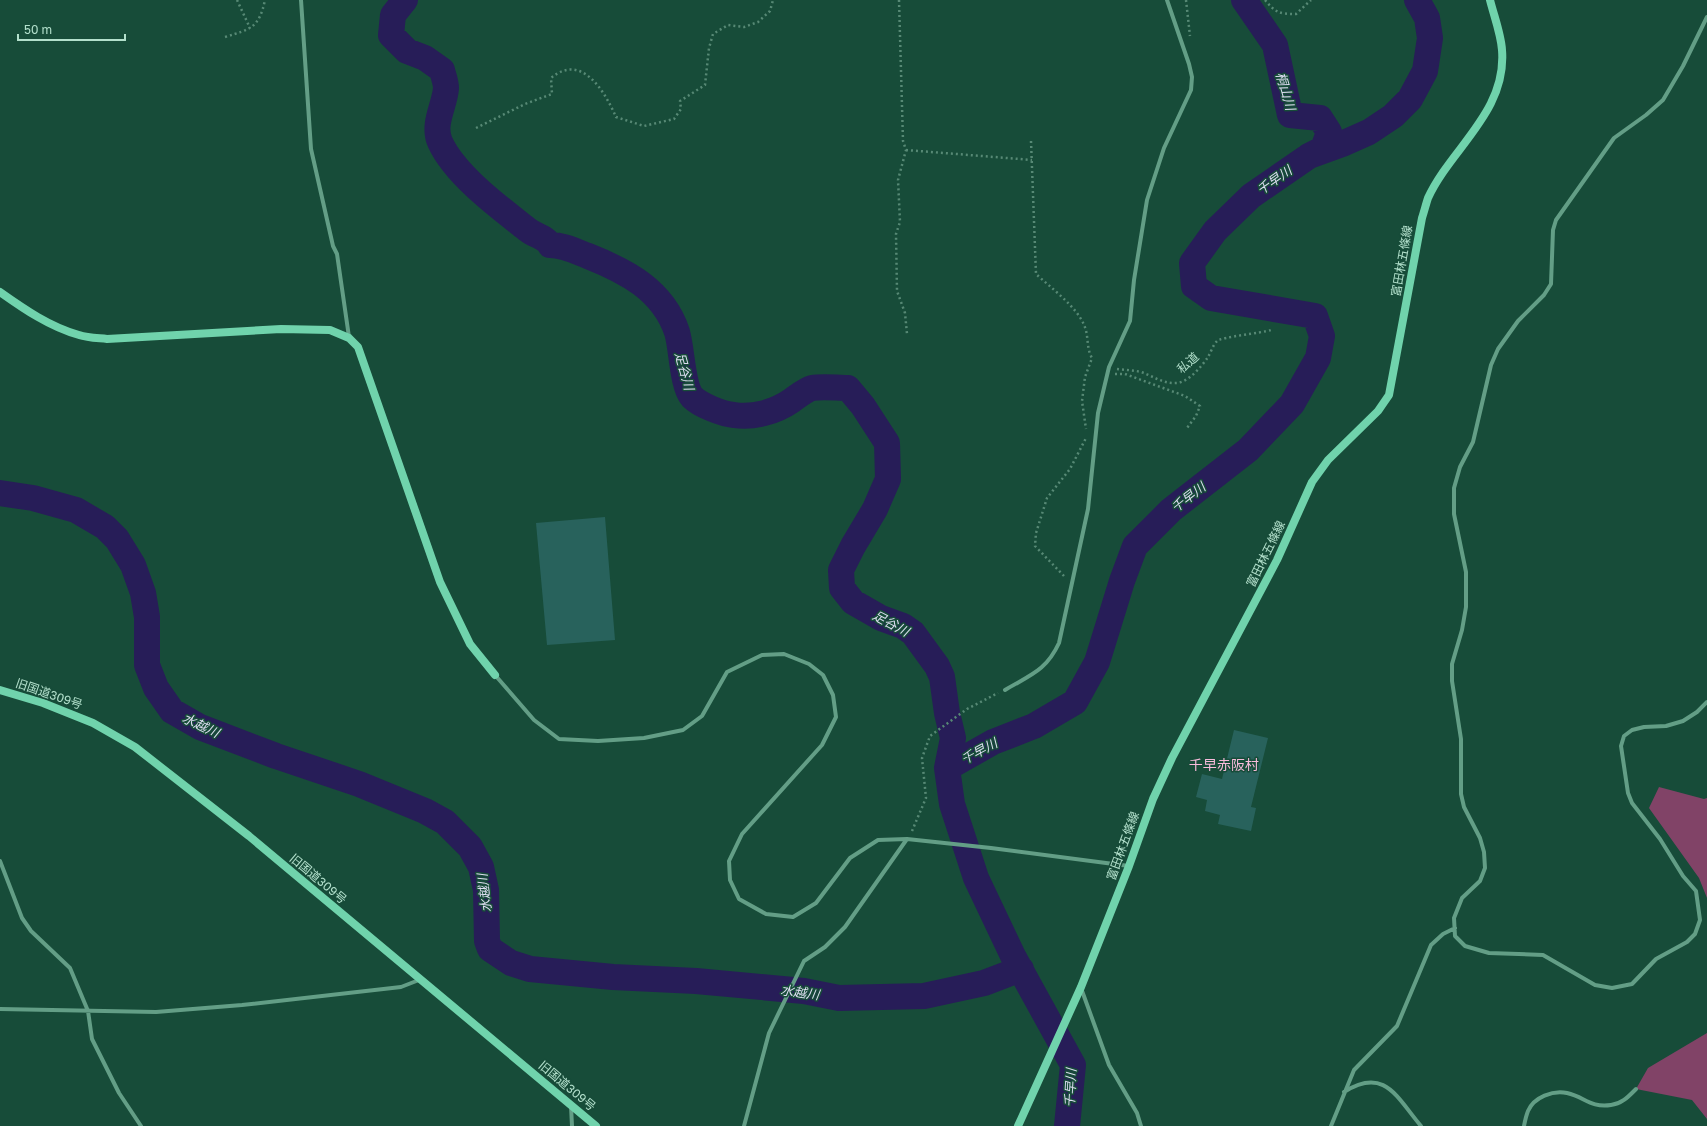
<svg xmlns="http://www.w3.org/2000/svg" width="1707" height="1126" font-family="'Golos Text','Noto Sans JP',sans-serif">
<rect width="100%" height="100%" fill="#174c39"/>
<!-- green -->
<path fill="#814367" d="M 1659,787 L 1704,799 L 1707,798 L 1707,898 L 1699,878 L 1649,808 Z
M 1707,1033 L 1707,1119 L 1692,1100 L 1636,1089 L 1648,1068 Z"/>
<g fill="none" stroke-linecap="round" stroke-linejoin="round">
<!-- river -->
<path stroke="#271d58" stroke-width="26" d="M 405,0 L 393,15 L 391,35 L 407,51 L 425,58 L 442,70 C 443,75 446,82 446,88 C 445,105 432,124 440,142 C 455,175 500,208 528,230 C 534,235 547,238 550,245 C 564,245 575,251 588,256 C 626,271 663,290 677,332 C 682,348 682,385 692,397 C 700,405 722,414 734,415 C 753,418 775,412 791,401 C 797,397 805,390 812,388 C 823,386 837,388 848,388 L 863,406 L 887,443 L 888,479 L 875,509 L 853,546 L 841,570 L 842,588 L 853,602 L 881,618 L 903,626 L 913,633 L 937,666 L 942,677 L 947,713 L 953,738 L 947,768 L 952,804 L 976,878 L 1013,956 L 1073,1065 L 1067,1126
M 1244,0 L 1275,45 L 1290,115 L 1320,118 L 1329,132 L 1323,149 L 1309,156
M 0,493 L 33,498 L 76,510 L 105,527 L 117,539 L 133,565 L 143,593 L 147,617 L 147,665 L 156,688 L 172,711 L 200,727 L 276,756 L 359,784 L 425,811 L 445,822 L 470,847 L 481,867 L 486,890 L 487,941 L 490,949 L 511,963 L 530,969 L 613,977 L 696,981 L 804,991 L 839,998 L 924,996 L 984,983 L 1021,969
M 947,768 L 993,742 L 1034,726 L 1075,702 L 1097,662 L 1122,581 L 1135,546 L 1171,510 L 1248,450 L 1292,404 L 1318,358 L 1322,336 L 1315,316 L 1211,298 L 1194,286 L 1192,263 L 1215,231 L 1251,196 L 1309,156 L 1342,144 L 1369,132 L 1393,116 L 1410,99 L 1425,71 L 1430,38 L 1427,18 L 1417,0"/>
</g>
<!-- building -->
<path fill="#28625c" d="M 605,517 L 615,640 L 547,645 L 536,523 Z
M 1234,730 L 1268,738 L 1251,807 L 1256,808 L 1251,831 L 1218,824 L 1220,815 L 1205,811 L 1207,800 L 1196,797 L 1202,774 L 1222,779 Z"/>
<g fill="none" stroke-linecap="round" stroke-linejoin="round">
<!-- path -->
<path stroke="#578975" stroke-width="2.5" stroke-dasharray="2 3" stroke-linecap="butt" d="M 237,0 L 250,28
M 899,0 L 903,141 L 906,150 L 898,180 L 900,222 L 896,234 L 897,291 L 905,313 L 907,334
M 1186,0 L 1190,36
M 1265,0 C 1276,13 1279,14 1296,14 L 1311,0
M 225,37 C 251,29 259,28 265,0
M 476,128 L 525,104 L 552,94 L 551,78 C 582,52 605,92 616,117 L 644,126 L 674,119 L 681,109 L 680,101 L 705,85 L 709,48 L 713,34 L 728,25 L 744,27 L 758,22 L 770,11 L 773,0
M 1031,141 L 1036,274 C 1050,287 1077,307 1084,325 C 1089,335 1086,348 1092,358 L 1085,377 L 1082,401 L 1086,429
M 906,150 L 1032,160
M 1117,369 C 1125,370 1133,370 1141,372 C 1153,376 1163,384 1176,383 C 1188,383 1202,366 1208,357 C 1211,352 1213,345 1217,341 C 1221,337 1262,333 1271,330
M 1115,374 L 1125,374 L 1185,396 L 1200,406 L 1196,416 L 1187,428
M 1064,576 L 1035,546 L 1036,533 L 1047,498 L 1070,469 L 1086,438
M 912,831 L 926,798 L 922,758 L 930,736 L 967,709 L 998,693"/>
<!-- street -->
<path stroke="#639e86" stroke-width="4" d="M 301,0 L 311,149 L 333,246 L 337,254 L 349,337
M 1707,17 L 1683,66 L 1663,100 L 1646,115 L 1614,138 L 1556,220 L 1553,230 L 1551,284 L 1544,295 L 1518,321 L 1498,349 L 1491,365 L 1473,442 L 1460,467 L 1454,488 L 1454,514 L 1466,572 L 1466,607 L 1462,630 L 1452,664 L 1452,681 L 1461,739 L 1461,794 L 1464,807 L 1480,838 L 1484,852 L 1485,868 L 1480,881 L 1462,898 L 1454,918 L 1455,936 L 1465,946 L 1489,953 L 1543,955 L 1595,985 L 1612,988 L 1632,984 L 1656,959 L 1687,942 L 1695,934 L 1700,920 L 1696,891 L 1683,876 L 1660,839 L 1632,803 L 1628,793 L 1621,746 L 1624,736 L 1632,730 L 1644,727 L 1666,726 L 1683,721 L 1697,712 L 1707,702
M 495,675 L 534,720 L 559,739 L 598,741 L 644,738 L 683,730 L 702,716 L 727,672 L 762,655 L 784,654 L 809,664 L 823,675 L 833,695 L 836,717 L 822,745 L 742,834 L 729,861 L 730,880 L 739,899 L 766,914 L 793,917 L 816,903 L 850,858 L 878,840 L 907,839 L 991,848 L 1129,866
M 1005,690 C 1030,675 1046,671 1059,643 L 1088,509 L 1098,413 L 1109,367 L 1130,321 L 1134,280 L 1147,200 L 1164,148 L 1191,90 L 1192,77 L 1189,64 L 1167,0
M 0,861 L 22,918 L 31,931 L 70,968 L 88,1011 L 92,1039 L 119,1093 L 141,1126
M 1081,988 L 1109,1065 L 1137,1113 L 1141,1126
M 0,1009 L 156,1012 L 242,1005 L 401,987 L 419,980
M 1344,1092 C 1385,1066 1397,1098 1421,1126
M 571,1106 L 572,1126
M 744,1126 L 769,1033 L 804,961 L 825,947 L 845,927 L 907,839
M 1331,1126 L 1354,1070 L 1397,1026 L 1431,945 L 1443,934 L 1455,928
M 1524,1126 C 1525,1121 1526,1116 1528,1111 C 1534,1097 1553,1090 1567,1093 C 1585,1097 1590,1108 1611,1105 C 1622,1104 1629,1096 1636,1089"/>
<!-- secondary -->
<path stroke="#70d3ac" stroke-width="8" d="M 0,292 C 24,309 50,327 79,335 C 88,338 98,338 107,339 L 281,329 L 330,330 L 349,338 L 358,347 L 440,582 L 470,644 L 495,675
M 0,690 L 43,703 L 93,723 L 135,747 L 249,836 L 596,1126
M 1018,1126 L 1081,987 L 1129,866 L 1153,799 L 1172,758 L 1277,560 L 1312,482 L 1328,460 L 1378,411 L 1389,395 L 1422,218 C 1424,212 1426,204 1428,198 C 1451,148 1507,112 1502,50 C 1501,34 1494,16 1490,0"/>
</g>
<g text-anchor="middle" stroke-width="3" stroke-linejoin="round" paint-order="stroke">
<!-- street labels -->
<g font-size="12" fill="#b3e0cc" stroke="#174c39">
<text transform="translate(1402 261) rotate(-80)" y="4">富田林五條線</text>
<text transform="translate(1188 363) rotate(-42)" y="4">私道</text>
<text transform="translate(1266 554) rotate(-64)" y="4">富田林五條線</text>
<text transform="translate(49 694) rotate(19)" y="4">旧国道309号</text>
<text transform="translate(1123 846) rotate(-70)" y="4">富田林五條線</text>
<text transform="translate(318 879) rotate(40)" y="4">旧国道309号</text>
<text transform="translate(567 1086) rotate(40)" y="4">旧国道309号</text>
</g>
<!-- water labels -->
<g font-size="13" font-style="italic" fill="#dedef2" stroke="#174c39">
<text transform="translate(1286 91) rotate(74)" y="5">桐山川</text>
<text transform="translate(1274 180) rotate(-35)" y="5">千早川</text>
<text transform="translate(685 371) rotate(75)" y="5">足谷川</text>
<text transform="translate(1188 497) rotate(-38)" y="5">千早川</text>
<text transform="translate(891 623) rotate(28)" y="5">足谷川</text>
<text transform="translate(201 725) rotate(25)" y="5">水越川</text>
<text transform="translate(979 751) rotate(-28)" y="5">千早川</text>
<text transform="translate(484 893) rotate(-97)" y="5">水越川</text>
<text transform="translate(800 992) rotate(8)" y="5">水越川</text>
<text transform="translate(1070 1088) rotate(-87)" y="5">千早川</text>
</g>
<!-- quarter labels -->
<g font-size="14" fill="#f8bcdc" stroke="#174c39">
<text x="1224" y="770">千早赤阪村</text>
</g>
</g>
<!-- scale -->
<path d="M18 34v6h107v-6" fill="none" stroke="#b3e0cc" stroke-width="2"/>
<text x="24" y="34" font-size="12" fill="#b3e0cc" stroke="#174c39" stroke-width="3" paint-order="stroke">50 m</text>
</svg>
